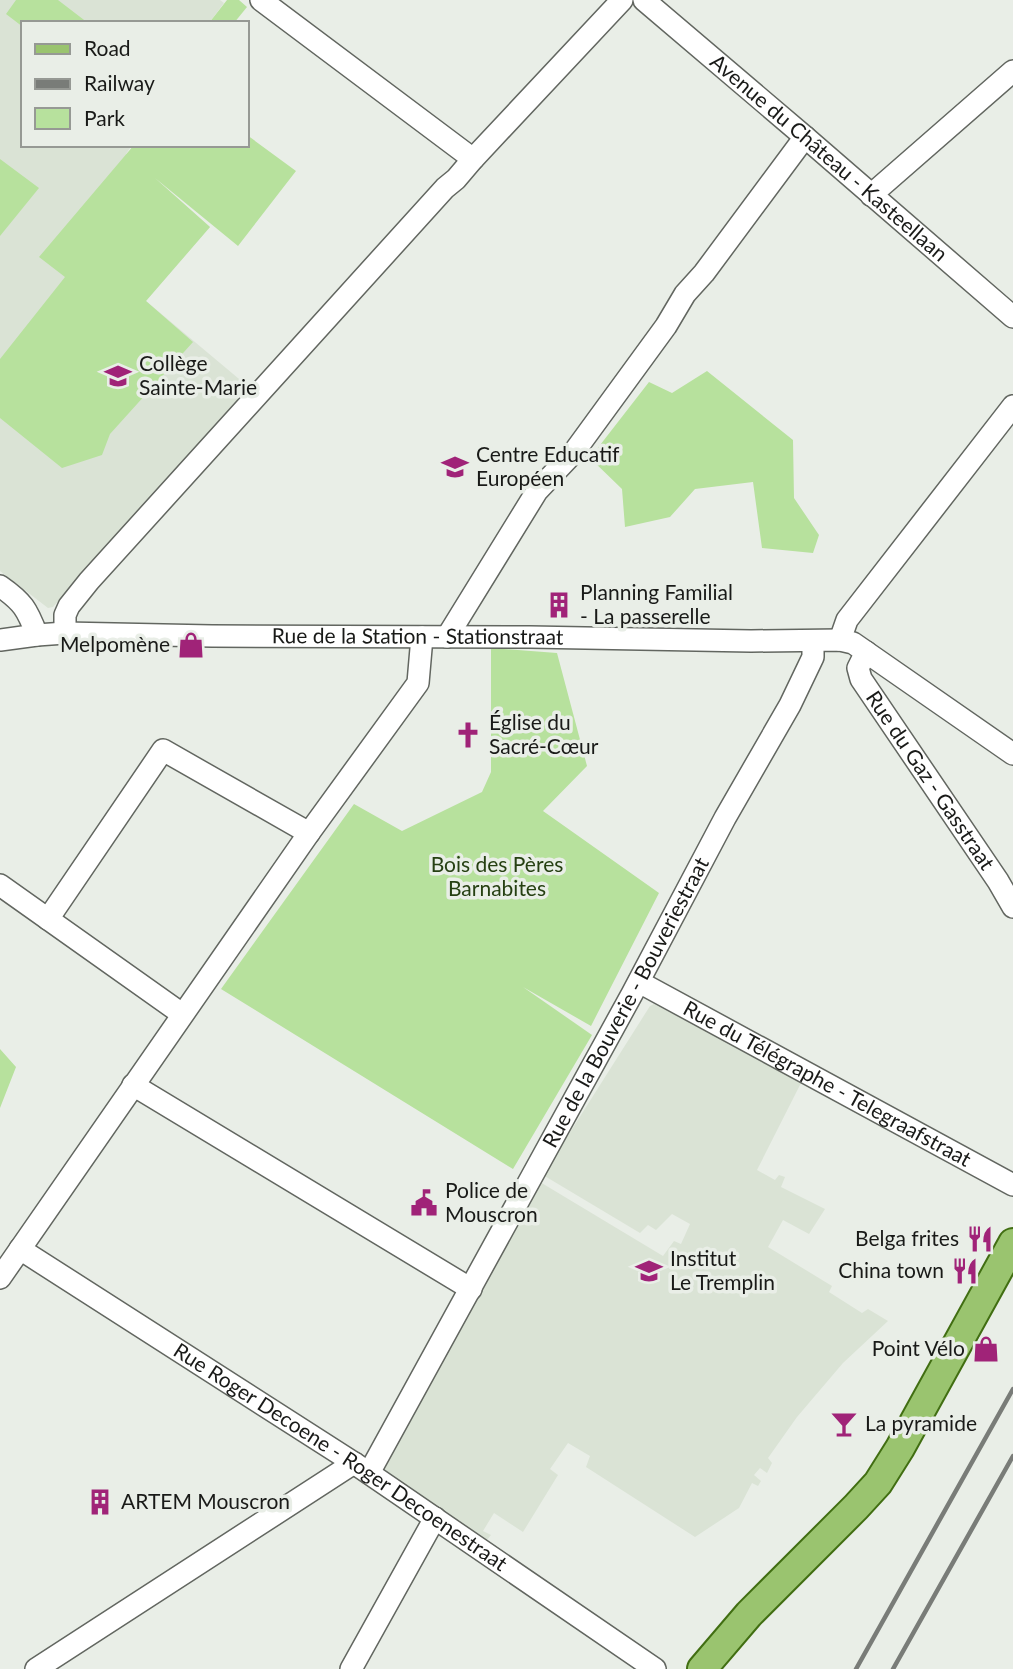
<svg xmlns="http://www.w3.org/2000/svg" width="1013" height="1669" font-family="Lato,sans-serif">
<rect width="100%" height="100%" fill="#e9eee7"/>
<!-- built -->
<path fill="#dae3d5" d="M 0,0 L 220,0 L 224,3 L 209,23 L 23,23 L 23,145 L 132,145 L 126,154 L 210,227 L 146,301 L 251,389 L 53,607 L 48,608 L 0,571 Z
M 654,1004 L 802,1081 L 757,1170 L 775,1180 L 779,1175 L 785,1177 L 781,1187 L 825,1209 L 809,1234 L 783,1220 L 768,1247 L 832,1286 L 829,1292 L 862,1313 L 868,1309 L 888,1321 L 843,1363 L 797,1417 L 768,1458 L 772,1463 L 767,1473 L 760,1468 L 754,1475 L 761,1481 L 758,1486 L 752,1483 L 739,1508 L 695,1537 L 586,1467 L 590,1456 L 568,1443 L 550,1469 L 558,1475 L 523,1532 L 494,1513 L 483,1531 L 491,1535 L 486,1541 L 382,1474 L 380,1467 L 540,1182 L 663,1256 L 674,1241 L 681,1244 L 690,1224 L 672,1214 L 656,1230 L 648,1225 L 640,1233 L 543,1175 L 650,1006 Z"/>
<!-- green -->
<path fill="#b7e19d" d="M 16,0 L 58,0 L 88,23 L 23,23 L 23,27 L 6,14 Z
M 227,0 L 239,0 L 247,7 L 234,23 L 209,23 Z
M 247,135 L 296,171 L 238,246 L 155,178 L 210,227 L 146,301 L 193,342 L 110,434 L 102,455 L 62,468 L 0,418 L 0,359 L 65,277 L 39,257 L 134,145 L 247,145 Z
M 0,159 L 39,188 L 0,236 Z
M 707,371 L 793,440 L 794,498 L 819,535 L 813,553 L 762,548 L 753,482 L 695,489 L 670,517 L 625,527 L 622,489 L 590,458 L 649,382 L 672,393 Z
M 491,648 L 557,653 L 587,766 L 543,811 L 659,893 L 591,1026 L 523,987 L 592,1035 L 513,1169 L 221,989 L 354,804 L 402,831 L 482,792 L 491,772 Z
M 0,1049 L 16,1067 L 0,1108 Z"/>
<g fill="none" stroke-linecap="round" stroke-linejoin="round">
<!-- minor casing -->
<g stroke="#626660" stroke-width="24">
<g id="minor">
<path d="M 261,0 L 473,159"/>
<path id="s1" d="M 644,0 L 805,137 L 1013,317"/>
<path d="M 871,195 L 1013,71"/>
<path d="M 0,586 C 23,602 27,609 37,635"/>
<path d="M 65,633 L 65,615 L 69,606 L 89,581 L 445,188 L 456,179 L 473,159 L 622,0"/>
<path d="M 447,637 L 537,491 L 574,452 L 666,326 L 685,294 L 704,273 L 805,137"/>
<path id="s2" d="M 0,640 L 37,635 L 65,633 L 212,636 L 530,637 L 751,641 L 840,640 L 853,643 L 866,652 L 1013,754"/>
<path d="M 840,640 L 847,620 L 1013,406"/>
<path id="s3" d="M 866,652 L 858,668 L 861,679 L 998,881 L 1013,907"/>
<path d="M 0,885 L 182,1014"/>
<path d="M 48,919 L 163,750 L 309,833"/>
<path id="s4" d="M 639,982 L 1013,1185"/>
<path d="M 133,1085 L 471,1289"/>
<path id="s5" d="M 20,1249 L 354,1463 L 655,1669"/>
<path d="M 0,1278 L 309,833 L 418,683 L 422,637"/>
<path id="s6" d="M 369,1473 L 632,994 L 725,818 L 790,705 L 813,657 L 813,641"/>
<path d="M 36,1669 L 354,1463"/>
<path d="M 351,1669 L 435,1518"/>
</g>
</g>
<!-- major casing -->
<g stroke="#416e12" stroke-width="32">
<path id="major" d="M 702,1669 L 749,1614 L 856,1507 L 878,1483 L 900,1448 L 1013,1243"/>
</g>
<!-- minor -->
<use href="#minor" stroke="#fff" stroke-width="21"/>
<!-- major -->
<use href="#major" stroke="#9ac46f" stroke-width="28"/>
<!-- rail -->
<path stroke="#797c78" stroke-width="4.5" d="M 856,1669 L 1013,1389
M 893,1669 L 1013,1456"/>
</g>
<!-- icons -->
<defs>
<g id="school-bare" transform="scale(2.1)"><path d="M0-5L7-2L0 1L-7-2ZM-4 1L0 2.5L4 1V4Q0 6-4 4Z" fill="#a02378" stroke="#e9eee7" stroke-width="2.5" paint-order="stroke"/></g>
<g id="building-bare" transform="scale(2.1)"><path d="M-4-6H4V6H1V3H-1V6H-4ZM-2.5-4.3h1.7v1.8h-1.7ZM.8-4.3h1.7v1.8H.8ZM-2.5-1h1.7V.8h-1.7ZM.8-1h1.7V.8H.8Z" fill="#a02378" stroke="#e9eee7" stroke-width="2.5" paint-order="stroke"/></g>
<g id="shop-bare" transform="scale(2.1)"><path d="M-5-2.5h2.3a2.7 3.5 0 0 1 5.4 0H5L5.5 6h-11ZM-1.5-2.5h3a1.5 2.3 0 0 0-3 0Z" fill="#a02378" stroke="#e9eee7" stroke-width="2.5" paint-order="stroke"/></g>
<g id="church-bare" transform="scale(2.1)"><path d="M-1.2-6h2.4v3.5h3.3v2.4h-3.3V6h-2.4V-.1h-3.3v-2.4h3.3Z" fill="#a02378" stroke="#e9eee7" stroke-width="2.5" paint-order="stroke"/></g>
<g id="civic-bare" transform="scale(2.1)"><path d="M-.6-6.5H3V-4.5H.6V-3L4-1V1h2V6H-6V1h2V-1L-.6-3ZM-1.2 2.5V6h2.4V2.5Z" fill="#a02378" stroke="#e9eee7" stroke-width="2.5" paint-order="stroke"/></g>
<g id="restaurant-bare" transform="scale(2.1)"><path d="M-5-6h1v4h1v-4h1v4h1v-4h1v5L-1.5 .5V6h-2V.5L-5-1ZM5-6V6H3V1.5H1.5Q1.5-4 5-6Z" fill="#a02378" stroke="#e9eee7" stroke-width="2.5" paint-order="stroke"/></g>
<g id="bar-bare" transform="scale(2.1)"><path d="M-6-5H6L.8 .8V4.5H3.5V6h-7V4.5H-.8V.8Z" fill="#a02378" stroke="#e9eee7" stroke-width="2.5" paint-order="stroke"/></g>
</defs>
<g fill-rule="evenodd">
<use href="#school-bare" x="118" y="376"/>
<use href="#school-bare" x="455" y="467"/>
<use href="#building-bare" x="559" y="605"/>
<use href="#shop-bare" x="191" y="645"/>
<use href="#church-bare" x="468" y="735"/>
<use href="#civic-bare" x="424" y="1203"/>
<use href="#restaurant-bare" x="980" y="1239"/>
<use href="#school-bare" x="649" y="1271"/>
<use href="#restaurant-bare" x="965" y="1271"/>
<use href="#shop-bare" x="986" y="1349"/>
<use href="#bar-bare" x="844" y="1424"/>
<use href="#building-bare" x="100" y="1502"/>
</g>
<g text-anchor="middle" stroke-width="7" stroke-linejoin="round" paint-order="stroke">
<!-- street labels -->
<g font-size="21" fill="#191a18" stroke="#e9eee7">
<text dy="7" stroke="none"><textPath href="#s1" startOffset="243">Avenue du Château - Kasteellaan</textPath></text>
<text dy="7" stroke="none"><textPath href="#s2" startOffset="418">Rue de la Station - Stationstraat</textPath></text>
<text dy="7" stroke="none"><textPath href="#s3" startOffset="152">Rue du Gaz - Gasstraat</textPath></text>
<text dy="7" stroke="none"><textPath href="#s6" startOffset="536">Rue de la Bouverie - Bouveriestraat</textPath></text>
<text dy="7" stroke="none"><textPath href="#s4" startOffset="214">Rue du Télégraphe - Telegraafstraat</textPath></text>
<text dy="7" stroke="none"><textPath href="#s5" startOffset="382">Rue Roger Decoene - Roger Decoenestraat</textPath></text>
</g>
<!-- poi labels -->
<g font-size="21" fill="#191a18" stroke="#e9eee7" text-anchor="start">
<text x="139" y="371">Collège<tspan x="139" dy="24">Sainte-Marie</tspan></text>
<text x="476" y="462">Centre Educatif<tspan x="476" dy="24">Européen</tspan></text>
<text x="580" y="600">Planning Familial<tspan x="580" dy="24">- La passerelle</tspan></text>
<text x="170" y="652" text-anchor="end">Melpomène</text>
<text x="489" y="730">Église du<tspan x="489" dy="24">Sacré-Cœur</tspan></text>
<text x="445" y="1198">Police de<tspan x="445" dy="24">Mouscron</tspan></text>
<text x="959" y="1246" text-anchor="end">Belga frites</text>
<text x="670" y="1266">Institut<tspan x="670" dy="24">Le Tremplin</tspan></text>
<text x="944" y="1278" text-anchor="end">China town</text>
<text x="965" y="1356" text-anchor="end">Point Vélo</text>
<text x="865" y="1431">La pyramide</text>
<text x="121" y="1509">ARTEM Mouscron</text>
</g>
<!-- park labels -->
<g font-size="21" fill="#264012" stroke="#e9eee7">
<text x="497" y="872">Bois des Pères<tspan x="497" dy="24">Barnabites</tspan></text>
</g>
</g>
<!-- legend -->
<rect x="21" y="21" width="228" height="126" fill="#e9eee7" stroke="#969994" stroke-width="2"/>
<rect x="35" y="44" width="35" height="10" fill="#9ac46f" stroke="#969994" stroke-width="2"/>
<text x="84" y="56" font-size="21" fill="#191a18">Road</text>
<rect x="35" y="79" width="35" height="10" fill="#797c78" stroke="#969994" stroke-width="2"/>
<text x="84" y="91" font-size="21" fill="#191a18">Railway</text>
<rect x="35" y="108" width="35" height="21" fill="#b7e19d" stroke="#969994" stroke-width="2"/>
<text x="84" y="126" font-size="21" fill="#191a18">Park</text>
</svg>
